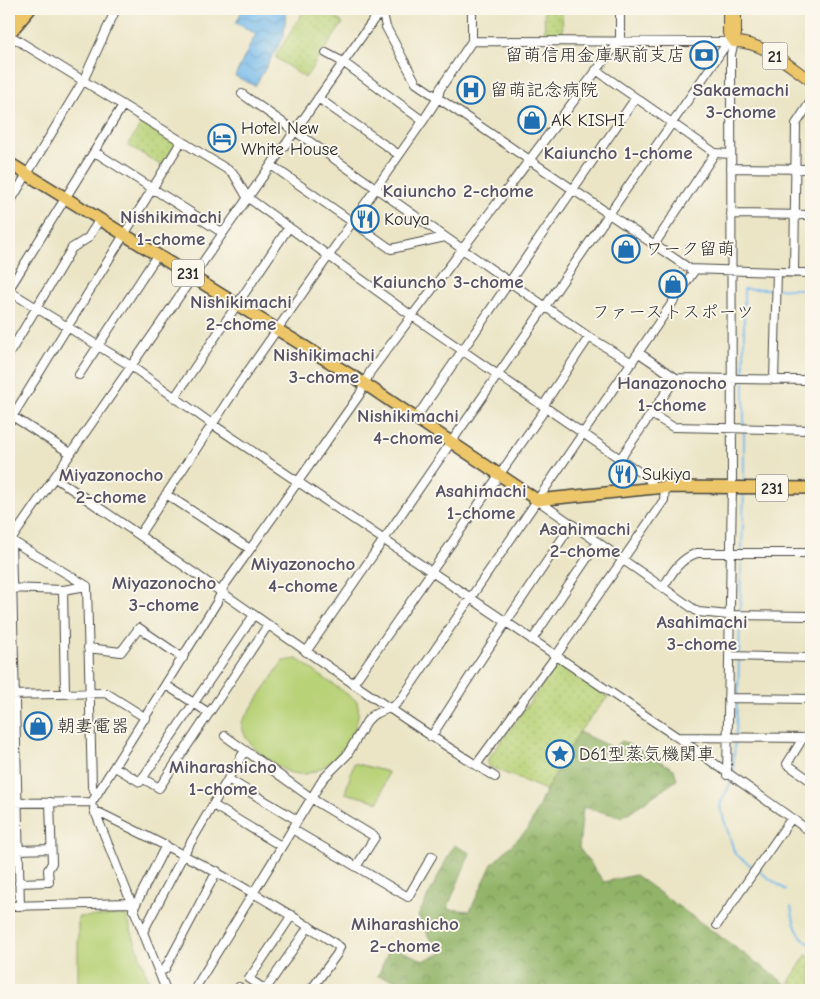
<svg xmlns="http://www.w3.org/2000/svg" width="820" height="999" font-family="'Comic Neue','Klee One',sans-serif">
<defs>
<pattern id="forest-crowns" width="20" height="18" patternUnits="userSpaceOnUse" patternTransform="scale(1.25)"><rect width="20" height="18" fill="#92b468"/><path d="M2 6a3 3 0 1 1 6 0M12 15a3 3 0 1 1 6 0" fill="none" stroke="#779356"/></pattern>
<pattern id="park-dots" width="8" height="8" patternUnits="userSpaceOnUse" patternTransform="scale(1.25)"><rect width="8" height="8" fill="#b8d277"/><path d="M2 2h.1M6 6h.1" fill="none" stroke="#9eb467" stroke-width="1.8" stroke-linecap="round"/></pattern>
<pattern id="water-waves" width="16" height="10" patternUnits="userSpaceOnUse" patternTransform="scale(1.25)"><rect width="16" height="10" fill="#75baeb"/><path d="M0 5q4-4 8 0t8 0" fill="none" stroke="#6097bf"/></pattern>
</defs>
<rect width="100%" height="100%" fill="#fbf7ec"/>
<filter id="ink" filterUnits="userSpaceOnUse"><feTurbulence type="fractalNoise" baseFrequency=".02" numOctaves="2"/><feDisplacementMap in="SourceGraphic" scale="10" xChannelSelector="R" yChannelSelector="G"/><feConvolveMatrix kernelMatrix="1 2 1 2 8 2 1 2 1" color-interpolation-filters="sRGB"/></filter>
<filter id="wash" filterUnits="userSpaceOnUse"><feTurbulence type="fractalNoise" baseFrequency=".0096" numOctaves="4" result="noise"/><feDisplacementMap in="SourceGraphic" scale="20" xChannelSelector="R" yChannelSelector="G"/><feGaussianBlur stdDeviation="1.12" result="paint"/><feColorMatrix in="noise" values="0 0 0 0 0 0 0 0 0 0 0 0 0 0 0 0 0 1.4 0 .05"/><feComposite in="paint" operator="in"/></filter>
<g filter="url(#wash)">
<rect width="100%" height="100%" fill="#ebe5c6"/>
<!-- forest -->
<path fill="url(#forest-crowns)" stroke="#5e704a" d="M 579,732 L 613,748 L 622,741 L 674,769 L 677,780 L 622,817 L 583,807 L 579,848 L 604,882 L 635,875 L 794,990 L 415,990 L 412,983 L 378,976 L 390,947 L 424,960 L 443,953 L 429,937 L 418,916 L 454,845 L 470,853 L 447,909 L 470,911 L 492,864 L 529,828 L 546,790 Z"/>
<!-- park -->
<path fill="url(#park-dots)" stroke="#727e51" d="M 305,9 L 322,9 L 343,23 L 305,78 L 275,57 Z
M 544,9 L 562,9 L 563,37 L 545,37 Z
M 142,123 L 176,144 L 162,166 L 128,145 Z
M 557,665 L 608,697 L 579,732 L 546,790 L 488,766 L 488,759 Z
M 806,955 L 811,956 L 811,990 L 800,990 L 789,982 Z"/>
<!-- pitch -->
<path fill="#b8d277" stroke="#727e51" d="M 297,659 L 357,701 C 366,730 329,777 298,774 C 284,773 272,762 261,754 C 252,746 241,735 242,722 L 283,661 Z
M 354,763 L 388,772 L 379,802 L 345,793 Z
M 126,915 L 150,985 L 145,990 L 76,990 L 78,986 L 78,917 Z"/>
<!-- water -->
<path fill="url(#water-waves)" stroke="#50728b" d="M 243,9 L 286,9 L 284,36 L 255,86 L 235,76 L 256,34 L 236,23 Z"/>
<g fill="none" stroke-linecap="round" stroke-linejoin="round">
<!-- stream -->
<path stroke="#75baeb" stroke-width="2" d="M 778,289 L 811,289
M 744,377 L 744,289 L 773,289
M 744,382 L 744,427
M 744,432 L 744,482
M 742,550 L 744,492
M 740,612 L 742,555
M 739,655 L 740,617
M 738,695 L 739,660
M 736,735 L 737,700
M 733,775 L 735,739
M 733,779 L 721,802 L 720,807 L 735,854 L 753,867
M 760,872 L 786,890
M 791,907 C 795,926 795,933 811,945"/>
</g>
</g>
<g filter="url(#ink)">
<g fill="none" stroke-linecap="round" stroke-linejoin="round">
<!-- minor casing -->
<g stroke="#484742" stroke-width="10">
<path id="minor" d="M 382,9 L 386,27 L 416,83 L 690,269 L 811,273
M 472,9 L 472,41
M 9,35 L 233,173 L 247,197 L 405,311 L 648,478 L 655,489
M 326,53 L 343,62 L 423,121
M 596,70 L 715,153 L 731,154
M 242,94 L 468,253 L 589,337 L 632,363
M 318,98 L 399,155
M 95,152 L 223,233
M 271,165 L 391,249 L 445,237
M 731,168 L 811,169
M 9,204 L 83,81 L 116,9
M 731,214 L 811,215
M 654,245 L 715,153
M 794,273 L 796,124 L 811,101
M 9,289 L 123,105
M 9,291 L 131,366 L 212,424 L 677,737 L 811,832
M 639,353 L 676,378 L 811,380
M 9,354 L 72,248 L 88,238 L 100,219
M 79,375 L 158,254
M 774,380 L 777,272
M 175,397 L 289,227
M 543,406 L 589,337
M 9,414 L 70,453
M 651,414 L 673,427 L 811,430
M 416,418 L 635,99
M 9,422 L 181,142
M 620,459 L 676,378
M 55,478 C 203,576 345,683 495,777
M 166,494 L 250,549
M 537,500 L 698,612 L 729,615 L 811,616
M 140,534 L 239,384 L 423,121 L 438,98 L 440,89 L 472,41 L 734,42 L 731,54 L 732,487 L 727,775
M 9,539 L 87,586 L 92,787 L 97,795
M 664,586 C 673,571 680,559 697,553 L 811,553
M 9,588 L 63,590 L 65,693
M 63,590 L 87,586
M 532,640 L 598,542
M 88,648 L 121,652 L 139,628 L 183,658
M 306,652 L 728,42
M 729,656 L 811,658
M 353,684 L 546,408
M 166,685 L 209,713
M 9,695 L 106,693 L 146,718
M 728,698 L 811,699
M 225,736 L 317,802 L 375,837 L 356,867
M 431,737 L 478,664 L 572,524
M 677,737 L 811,738
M 803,738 L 787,764 L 811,781
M 476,765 L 556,656 L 664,500 L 665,487
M 115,767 L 140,782 L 254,615
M 142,778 L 159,788 L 268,625
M 228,779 L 297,820
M 92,802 L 217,602 L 224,586 L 360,394 L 370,372 L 609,54 L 620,42 L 620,9
M 9,803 L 92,802
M 213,805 L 281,846
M 94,809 L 166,990
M 95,813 L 100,813 C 183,854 262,894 340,947 L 337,954 L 311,990
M 292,829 L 408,897 L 432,856
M 18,850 L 51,849
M 19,883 L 49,882 L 48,870 L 52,863 L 50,802
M 9,906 L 130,903
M 20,906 L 11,540 L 223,233 L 374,19 L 382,13
M 133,910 L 166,845
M 717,925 L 791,819
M 143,932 L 184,854 L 245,750
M 159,972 L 165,969 L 217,871
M 194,990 L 323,779 L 347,755 L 367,721 L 373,715 L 394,706 L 402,698 L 694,271
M 237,990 L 239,987
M 265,990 L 309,926
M 266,990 L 249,979 L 292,915"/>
</g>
<!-- major casing -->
<g stroke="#484742" stroke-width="12">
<path id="major" d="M 728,9 L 728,33 L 734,42
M 734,42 C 764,42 787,64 811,81
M 734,42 L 736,34 L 736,9"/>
</g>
<!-- highway casing -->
<g stroke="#484742" stroke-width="14">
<path id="highway" d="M 9,19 L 18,9
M 9,34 L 30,9
M 9,163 L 365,384 L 537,500 L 665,487 L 811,488"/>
</g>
<!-- minor -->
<use href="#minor" stroke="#fff" stroke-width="8"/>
<!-- major -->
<use href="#major" stroke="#ecc669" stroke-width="10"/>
<!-- highway -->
<use href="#highway" stroke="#ecc669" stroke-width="11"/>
</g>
</g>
<!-- icons -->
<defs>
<g id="bank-ring" transform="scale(1.4375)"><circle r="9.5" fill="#fbf7ec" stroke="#1f6fb2" stroke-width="1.5"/><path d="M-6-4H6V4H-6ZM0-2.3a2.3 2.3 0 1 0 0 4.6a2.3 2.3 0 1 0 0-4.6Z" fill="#1f6fb2"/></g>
<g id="hospital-ring" transform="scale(1.4375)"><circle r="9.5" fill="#fbf7ec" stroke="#1f6fb2" stroke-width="1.5"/><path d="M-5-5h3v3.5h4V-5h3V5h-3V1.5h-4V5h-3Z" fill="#1f6fb2"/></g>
<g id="shop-ring" transform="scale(1.4375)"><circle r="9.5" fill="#fbf7ec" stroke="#1f6fb2" stroke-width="1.5"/><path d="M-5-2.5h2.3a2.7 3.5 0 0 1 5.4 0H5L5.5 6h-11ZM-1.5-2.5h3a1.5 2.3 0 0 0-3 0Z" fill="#1f6fb2"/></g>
<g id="hotel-ring" transform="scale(1.4375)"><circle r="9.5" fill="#fbf7ec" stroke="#1f6fb2" stroke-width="1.5"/><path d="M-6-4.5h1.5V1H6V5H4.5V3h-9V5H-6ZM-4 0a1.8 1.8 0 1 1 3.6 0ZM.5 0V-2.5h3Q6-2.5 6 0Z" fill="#1f6fb2"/></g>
<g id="restaurant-ring" transform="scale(1.4375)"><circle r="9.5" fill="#fbf7ec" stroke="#1f6fb2" stroke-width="1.5"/><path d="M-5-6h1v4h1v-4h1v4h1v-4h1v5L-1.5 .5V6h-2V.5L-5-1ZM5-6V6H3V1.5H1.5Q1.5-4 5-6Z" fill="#1f6fb2"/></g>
<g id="sight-ring" transform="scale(1.4375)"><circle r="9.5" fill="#fbf7ec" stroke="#1f6fb2" stroke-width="1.5"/><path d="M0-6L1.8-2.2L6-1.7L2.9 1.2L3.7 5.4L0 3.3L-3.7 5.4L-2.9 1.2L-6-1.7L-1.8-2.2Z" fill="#1f6fb2"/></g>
</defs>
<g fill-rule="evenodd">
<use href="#bank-ring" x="704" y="55"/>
<use href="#hospital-ring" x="471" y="90"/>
<use href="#shop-ring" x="532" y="120"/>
<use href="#hotel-ring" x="222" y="138"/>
<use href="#restaurant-ring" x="365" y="219"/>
<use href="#shop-ring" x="626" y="249"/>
<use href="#shop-ring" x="673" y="284"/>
<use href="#restaurant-ring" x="623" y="474"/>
<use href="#shop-ring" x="38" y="726"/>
<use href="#sight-ring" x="560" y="754"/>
</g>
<g text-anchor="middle" stroke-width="4" stroke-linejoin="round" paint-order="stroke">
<!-- shield labels -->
<g fill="#fbf7ec" stroke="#696865" stroke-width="1">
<rect x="762.5" y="42.5" width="25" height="27" rx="4"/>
<rect x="172" y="259.5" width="32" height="27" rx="4"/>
<rect x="756" y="474.5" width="32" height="27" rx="4"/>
</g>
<g font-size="16" font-weight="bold" fill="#2b2b2b">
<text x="775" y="62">21</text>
<text x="188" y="279">231</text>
<text x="772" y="494">231</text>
</g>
<!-- poi labels -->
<g font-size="18" fill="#2b2b2b" stroke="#fbf7ec" text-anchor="start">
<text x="685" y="61" text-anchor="end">留萌信用金庫駅前支店</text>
<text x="490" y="96">留萌記念病院</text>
<text x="551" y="126">AK KISHI</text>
<text x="241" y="134">Hotel New<tspan x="241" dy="21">White House</tspan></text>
<text x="384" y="225">Kouya</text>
<text x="645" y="255">ワーク留萌</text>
<text x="673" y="318" text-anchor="middle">ファーストスポーツ</text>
<text x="642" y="480">Sukiya</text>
<text x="57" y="732">朝妻電器</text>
<text x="579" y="760">D61型蒸気機関車</text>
</g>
<!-- neighbourhood labels -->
<g font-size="19" font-weight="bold" fill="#575366" stroke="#fbf7ec">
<text x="741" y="96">Sakaemachi<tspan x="741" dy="22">3-chome</tspan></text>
<text x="618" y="159">Kaiuncho 1-chome</text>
<text x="458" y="197">Kaiuncho 2-chome</text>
<text x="171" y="223">Nishikimachi<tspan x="171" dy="22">1-chome</tspan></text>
<text x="448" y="288">Kaiuncho 3-chome</text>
<text x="241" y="308">Nishikimachi<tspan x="241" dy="22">2-chome</tspan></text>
<text x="324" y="361">Nishikimachi<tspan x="324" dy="22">3-chome</tspan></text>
<text x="672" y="389">Hanazonocho<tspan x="672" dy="22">1-chome</tspan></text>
<text x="408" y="422">Nishikimachi<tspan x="408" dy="22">4-chome</tspan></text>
<text x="111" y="481">Miyazonocho<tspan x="111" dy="22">2-chome</tspan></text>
<text x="481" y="497">Asahimachi<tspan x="481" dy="22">1-chome</tspan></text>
<text x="585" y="535">Asahimachi<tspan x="585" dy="22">2-chome</tspan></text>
<text x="303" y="570">Miyazonocho<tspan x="303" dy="22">4-chome</tspan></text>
<text x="164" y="589">Miyazonocho<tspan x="164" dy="22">3-chome</tspan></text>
<text x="702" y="628">Asahimachi<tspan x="702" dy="22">3-chome</tspan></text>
<text x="223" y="773">Miharashicho<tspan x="223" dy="22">1-chome</tspan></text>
<text x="405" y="930">Miharashicho<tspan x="405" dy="22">2-chome</tspan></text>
</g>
</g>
<!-- margin -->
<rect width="820" height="999" fill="none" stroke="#fbf7ec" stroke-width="30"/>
</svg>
